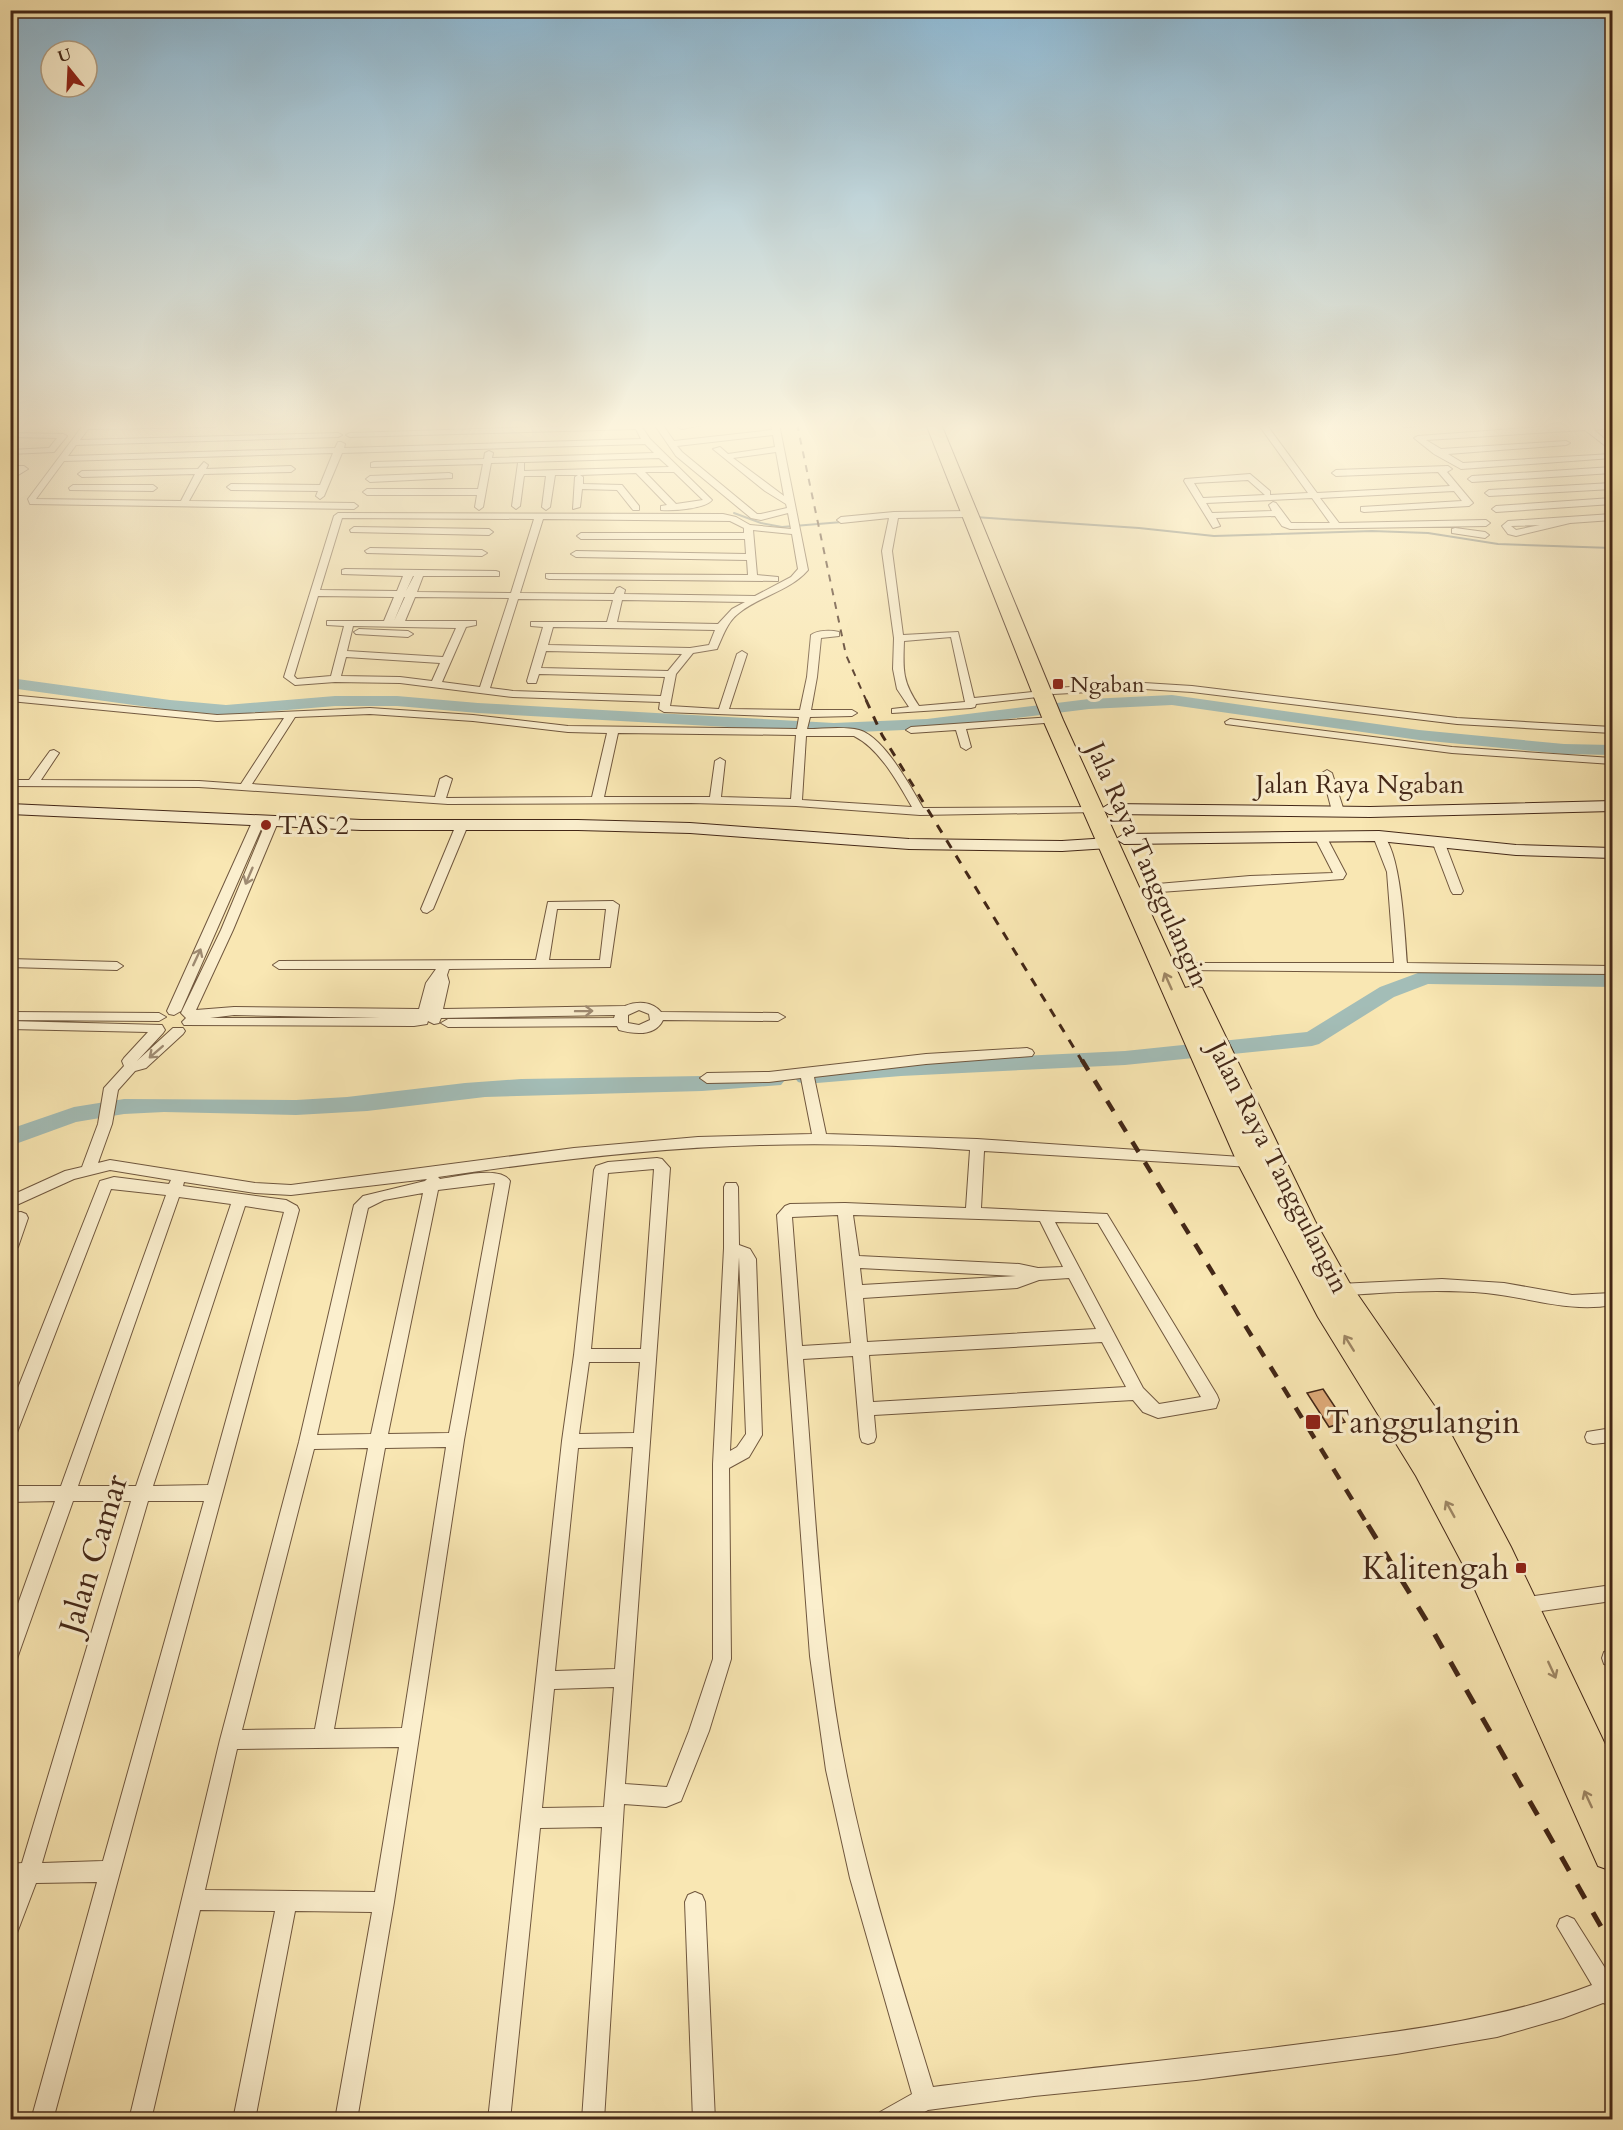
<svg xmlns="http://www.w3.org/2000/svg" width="1623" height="2130" font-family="Cardo,serif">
<rect width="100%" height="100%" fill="#f9e7b3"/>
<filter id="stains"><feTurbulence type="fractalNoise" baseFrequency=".00333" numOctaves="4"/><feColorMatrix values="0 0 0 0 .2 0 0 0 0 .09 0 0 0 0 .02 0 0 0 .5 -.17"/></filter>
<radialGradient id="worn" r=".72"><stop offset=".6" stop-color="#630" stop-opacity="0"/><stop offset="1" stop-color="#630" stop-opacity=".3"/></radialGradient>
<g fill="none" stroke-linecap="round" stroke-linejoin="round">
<!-- stream -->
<path stroke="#7d8177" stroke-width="2" d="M 734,513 L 761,523 L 782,527 L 842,522
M 975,517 L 1139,528 L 1214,536 L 1372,531 L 1428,533 L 1498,544 L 1612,548"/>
<!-- river -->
<path fill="#a3bdb7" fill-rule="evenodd" d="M 10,678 L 170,700 L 226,705 L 335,696 L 397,696 L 478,703 L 834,723 L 927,719 L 1089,699 L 1172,695 L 1419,730 L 1564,744 L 1612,745 L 1612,755 L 1564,754 L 1419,740 L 1172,705 L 1089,709 L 927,729 L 834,733 L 478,713 L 397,706 L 335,706 L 226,715 L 170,710 L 10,688 Z
M 1426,970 L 1612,974 L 1612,987 L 1428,984 L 1394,997 L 1319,1044 L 1312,1046 L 1125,1065 L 901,1076 L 805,1084 L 798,1082 L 794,1077 L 798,1072 L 805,1070 L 901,1062 L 1125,1051 L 1307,1032 L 1380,987 Z
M 774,1073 L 781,1075 L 785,1080 L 781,1085 L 702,1091 L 485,1097 L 367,1111 L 296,1115 L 164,1112 L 124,1114 L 76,1122 L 10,1146 L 10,1129 L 74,1107 L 124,1099 L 296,1100 L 347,1097 L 465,1083 L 521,1079 L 702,1076 Z"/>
</g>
<!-- building -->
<path fill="#dca877" stroke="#432717" stroke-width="1.5" d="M 1323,1389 L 1345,1422 L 1329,1427 L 1307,1393 Z"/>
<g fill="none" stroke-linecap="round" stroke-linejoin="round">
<!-- street casing -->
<g stroke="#70573e" stroke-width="2">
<path id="street" d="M 84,424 L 219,425 L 215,427 L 88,429 L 80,440 L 338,433 L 342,435 L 338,437 L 76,445 L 68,456 L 335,448 L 338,442 L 341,442 L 345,444 L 344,448 L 641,439 L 636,429 L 350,437 L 346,435 L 350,433 L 640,424 L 650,439 L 712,500 C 705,509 672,511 661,510 L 661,506 L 667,505 L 636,473 L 580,475 L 583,477 L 583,484 L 622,485 L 639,506 L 639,510 L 633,510 L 617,490 L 582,489 L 580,507 L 573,509 L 575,477 L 578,475 L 555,475 L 550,507 L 546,510 L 542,507 L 546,476 L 524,476 L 520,506 L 516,509 L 512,506 L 518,463 L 524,463 L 524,471 L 669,467 L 659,458 L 491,463 L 483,507 L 479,510 L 475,507 L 477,495 L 367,495 L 363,492 L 367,489 L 478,489 L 483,464 L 371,467 L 371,463 L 374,462 L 484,459 L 485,453 L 489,451 L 493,453 L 492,458 L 654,453 L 645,444 L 342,453 L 324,496 L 320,499 L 316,496 L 318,491 L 231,490 L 227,487 L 231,484 L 320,485 L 333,453 L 64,461 L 36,499 L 181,501 L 195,474 L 82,477 L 78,474 L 82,471 L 198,469 L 204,462 L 208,465 L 206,469 L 291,466 L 295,469 L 291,472 L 204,474 L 189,501 L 354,503 L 358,506 L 354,509 L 30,504 L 28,499 ZM 645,472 L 674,472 L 703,500 L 676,504 Z
M 654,424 L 662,424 L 674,441 L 772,430 L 771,424 L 779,424 L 808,570 C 790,591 760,596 739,613 C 727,622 723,636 717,649 L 693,653 L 676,674 L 670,706 L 719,709 L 737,654 L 742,651 L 747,654 L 729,709 L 800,710 L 807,677 L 811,635 C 817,630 831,630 839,632 L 839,636 L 821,638 L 817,677 L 811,710 L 852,710 L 857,713 L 852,716 L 810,717 L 807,729 C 823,729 843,726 859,730 C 884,737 910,786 923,808 L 1095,807 L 1099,808 L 1099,812 L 920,815 L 796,806 L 691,803 L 448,804 L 199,787 L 10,786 L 10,780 L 29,780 L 50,751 L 54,750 L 59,753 L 41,780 L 199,781 L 241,784 L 284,718 L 217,721 L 10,701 L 10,695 L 217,715 L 370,708 L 473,715 L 568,726 L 797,729 L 799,717 L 664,712 L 659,709 L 660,702 L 513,697 L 400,683 L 335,682 L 295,685 L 284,677 L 334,516 L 338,513 L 723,514 L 736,517 L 750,525 L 791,529 L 788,513 L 761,520 L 751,518 L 676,456 ZM 773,435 L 775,447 L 728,454 L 720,447 L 713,449 L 765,491 L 786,504 L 787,508 L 761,514 L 757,514 L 682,452 L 677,446 ZM 776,452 L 784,496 L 733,458 ZM 342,518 L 534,519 L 511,593 L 417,592 L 423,576 L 499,576 L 499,572 L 496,571 L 345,569 L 342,570 L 342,574 L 403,576 L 397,591 L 320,590 ZM 543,519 L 730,521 L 744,528 L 744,533 L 581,533 L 577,536 L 581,539 L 745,539 L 746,554 L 576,551 L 571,554 L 576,557 L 747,560 L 748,575 L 546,574 L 546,578 L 549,579 L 778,581 L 778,577 L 757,575 L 753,530 L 792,534 L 798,569 L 791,577 L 755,596 L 624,594 L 625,590 L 620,587 L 617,588 L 614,594 L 520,593 ZM 413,576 L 414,576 L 406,591 ZM 318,596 L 394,597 L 384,621 L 327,621 L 327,625 L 344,626 L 331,676 L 297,679 L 294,676 ZM 404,597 L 405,597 L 394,621 ZM 415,597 L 509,598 L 480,687 L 442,682 L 466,627 L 476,625 L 476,621 L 405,621 ZM 518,599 L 613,600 L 607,622 L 531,622 L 531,626 L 543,627 L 527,681 L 528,683 L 536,683 L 539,674 L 665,677 L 661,696 L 513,691 L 490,688 ZM 622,600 L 745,602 L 732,609 L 718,624 L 617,622 ZM 353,626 L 456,628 L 443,657 L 347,651 ZM 553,627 L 715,630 L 709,645 L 690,648 L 548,645 ZM 546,651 L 682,654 L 668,671 L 541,668 ZM 346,657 L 440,663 L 432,681 L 400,677 L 341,676 ZM 370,714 L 473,721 L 568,732 L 607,733 L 592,797 L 446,798 L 452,779 L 446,776 L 440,779 L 435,797 L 252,784 L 295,717 ZM 618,733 L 796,735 L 791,799 L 721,797 L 725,761 L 720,758 L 715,761 L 710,797 L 604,797 ZM 806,736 L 854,736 C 880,749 898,783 912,807 L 802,800 Z
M 687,424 L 708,424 L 682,429 L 678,427 Z
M 1258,424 L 1266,424 L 1317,493 L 1450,486 L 1438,472 L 1336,476 L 1332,473 L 1336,470 L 1448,466 L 1452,469 L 1447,472 L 1473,503 L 1469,506 L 1364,512 L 1361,511 L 1361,507 L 1462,501 L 1454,491 L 1320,498 L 1339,523 L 1486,520 L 1490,523 L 1486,526 L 1290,529 L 1282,526 L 1275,516 L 1216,518 L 1220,526 L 1213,528 L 1184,481 L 1185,479 L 1250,474 L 1270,491 L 1270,495 L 1308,493 ZM 1248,480 L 1265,495 L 1203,498 L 1194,483 ZM 1312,498 L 1330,523 L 1291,523 L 1276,503 L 1273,502 L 1269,505 L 1272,511 L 1212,513 L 1206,503 Z
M 1401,424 L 1430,424 L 1426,426 L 1404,427 Z
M 1581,424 L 1612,424 L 1612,428 L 1594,430 L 1612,445 L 1612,451 L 1585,430 L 1426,440 L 1441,449 L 1566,441 L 1570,443 L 1566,445 L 1448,454 L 1463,463 L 1612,454 L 1612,458 L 1461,469 L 1434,454 L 1414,438 L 1418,436 Z
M 10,433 L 63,434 L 67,436 L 54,452 L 10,454 L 10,450 L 49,448 L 57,438 L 10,437 Z
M 10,466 L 24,466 L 28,469 L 10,480 L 10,474 L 14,472 L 10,472 Z
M 1612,467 L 1612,473 L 1472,482 L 1468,479 L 1472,476 Z
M 449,473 L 452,474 L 452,478 L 370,482 L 366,479 L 370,476 Z
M 1612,483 L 1612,489 L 1489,496 L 1485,493 L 1489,490 Z
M 73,485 L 153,485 L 157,488 L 153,491 L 70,490 L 69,488 Z
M 1612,498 L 1612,504 L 1496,512 L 1492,509 L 1496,506 Z
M 894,512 L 970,511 L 974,514 L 970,517 L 898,518 L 892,551 L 903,635 L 958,632 L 974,698 L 1042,691 L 1046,692 L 1046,696 L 976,704 L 975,707 L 971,708 L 892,713 L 892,709 L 909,707 L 897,689 L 893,669 L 894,638 L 882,551 L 889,518 L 841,523 L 837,520 L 841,517 ZM 951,637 L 965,702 L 919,706 C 902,681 903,670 904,641 Z
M 1612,514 L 1612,520 L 1570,523 L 1516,536 L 1508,534 L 1502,526 L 1508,521 ZM 1540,525 L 1516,530 L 1511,526 Z
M 354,527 L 489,529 L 493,532 L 489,535 L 351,532 L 350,530 Z
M 1455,528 L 1485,532 L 1489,535 L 1485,538 L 1452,533 L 1452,529 Z
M 370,548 L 482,550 L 487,553 L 482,556 L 367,553 L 365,551 Z
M 359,629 L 408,631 L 413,634 L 408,637 L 356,634 L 354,632 Z
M 1144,683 L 1192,686 L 1457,718 L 1612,727 L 1612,733 L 1457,724 L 1192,692 L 1144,689 L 1053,694 L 1048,691 L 1053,688 Z
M 1053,717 L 1058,720 L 1057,722 L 966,729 L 971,747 L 966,750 L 961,747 L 956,730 L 911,733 L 906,730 L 911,727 Z
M 1230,719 L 1452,747 L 1612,758 L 1612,764 L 1452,753 L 1226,724 L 1225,722 Z
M 1327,770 L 1332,773 L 1344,811 L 1342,813 L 1334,813 L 1332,811 L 1322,773 Z
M 259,817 L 265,820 L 181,1011 L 174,1015 L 169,1014 L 167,1011 L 253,820 Z
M 272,819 L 278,822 L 233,930 L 196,1010 L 234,1007 L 419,1009 L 426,983 L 436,969 L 279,969 L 273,965 L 279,961 L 536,960 L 548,902 L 613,901 L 619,905 L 610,967 L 449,969 L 447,975 L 449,982 L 443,1009 L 625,1006 C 637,1001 652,1001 661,1012 L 778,1013 L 785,1017 L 778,1021 L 663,1020 C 655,1037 634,1034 619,1030 L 617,1026 L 448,1027 L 441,1023 L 448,1019 L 614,1018 L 615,1015 L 441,1018 L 439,1023 L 434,1024 L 428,1021 L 427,1024 L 414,1026 L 184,1025 L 182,1022 L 186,1018 L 181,1013 L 221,930 L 266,822 ZM 557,909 L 606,909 L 600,960 L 549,960 ZM 639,1010 L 649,1014 L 650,1020 L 639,1025 L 628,1023 L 628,1015 ZM 234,1015 L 380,1018 L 210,1018 Z
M 462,822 L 468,825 L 433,909 L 427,913 L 423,912 L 421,909 L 456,825 Z
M 1320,833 L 1326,836 L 1346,874 L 1343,879 L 1146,893 L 1140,889 L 1146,885 L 1250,876 L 1333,873 L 1314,836 Z
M 1379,833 C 1401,840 1405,940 1407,963 L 1612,966 L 1612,974 L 1177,970 L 1175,967 L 1181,963 L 1394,963 L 1387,872 L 1373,836 Z
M 1438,838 L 1444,841 L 1463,891 L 1461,894 L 1453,894 L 1451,891 L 1432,841 Z
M 10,959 L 117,962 L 123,966 L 117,970 L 10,967 Z
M 10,1012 L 159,1013 L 166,1017 L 159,1021 L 10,1020 Z
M 10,1021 L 162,1025 L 165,1030 L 163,1033 L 137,1061 L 173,1028 L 183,1028 L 185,1031 L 183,1034 L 146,1068 L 135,1071 L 118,1090 L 112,1124 L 98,1163 L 110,1160 L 255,1183 L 291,1185 L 574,1148 L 698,1137 L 812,1134 L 801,1078 L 769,1082 L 707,1083 L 700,1078 L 707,1073 L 769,1072 L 926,1054 L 1027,1048 L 1032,1050 L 1034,1053 L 1032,1056 L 926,1064 L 814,1077 L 826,1134 L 977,1139 L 1256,1158 L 1258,1162 L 1256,1166 L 1251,1167 L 984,1151 L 981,1208 L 1107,1214 L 1217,1395 L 1219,1400 L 1216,1408 L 1158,1418 L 1143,1412 L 1133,1400 L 874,1415 L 876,1437 L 874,1442 L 868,1444 L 862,1442 L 860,1437 L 853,1356 L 803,1359 C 815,1495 819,1637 846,1771 C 867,1878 901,1982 933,2087 C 1060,2070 1189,2059 1317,2042 C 1410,2030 1503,2019 1592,1985 L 1557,1926 L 1560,1919 L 1567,1916 L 1574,1919 L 1612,1979 L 1612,2006 L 1603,2003 L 1563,2018 L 1497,2037 L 1396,2054 L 1196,2080 L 1034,2096 L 928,2110 L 911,2120 L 877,2120 L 880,2112 L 912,2094 L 850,1878 L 826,1770 L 810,1656 L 777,1215 L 785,1206 L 790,1204 L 845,1203 L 966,1208 L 970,1150 C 900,1145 830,1143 760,1145 C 652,1148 545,1161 438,1177 L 440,1179 C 457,1177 500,1165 510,1181 L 464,1440 L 394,1902 L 357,2120 L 335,2120 L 372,1912 L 295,1911 L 255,2120 L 233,2120 L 275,1911 L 200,1910 L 151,2120 L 129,2120 L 220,1740 L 299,1442 L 354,1205 L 363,1196 L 425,1181 L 427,1179 L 291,1195 L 255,1193 L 184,1182 L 183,1186 L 286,1200 L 297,1206 L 299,1210 L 53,2120 L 31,2120 L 97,1882 L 36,1883 L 17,1933 L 10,1936 L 10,1896 L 15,1884 L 10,1884 L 10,1864 L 22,1863 L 131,1501 L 73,1501 L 19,1653 L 17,1659 L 10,1662 L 10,1626 L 55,1501 L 10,1502 L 10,1486 L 61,1486 L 166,1195 L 111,1189 L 18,1430 L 16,1435 L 10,1437 L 10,1408 L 100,1181 L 114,1177 L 169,1184 L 171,1180 L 110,1170 L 74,1179 L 10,1208 L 10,1196 L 65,1171 L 82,1167 L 98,1124 L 104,1088 L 124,1066 L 122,1061 L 124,1058 L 148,1032 L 10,1029 ZM 495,1183 L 449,1433 L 388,1434 L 438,1190 ZM 423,1193 L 371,1434 L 317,1435 L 368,1208 L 384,1200 ZM 179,1197 L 231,1204 L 136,1486 L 78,1486 ZM 245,1206 L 284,1212 L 208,1485 L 153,1486 ZM 838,1215 L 851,1343 L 802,1346 L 792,1217 ZM 853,1215 L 1040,1221 L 1063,1267 L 1038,1268 L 1019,1264 L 859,1256 ZM 1055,1222 L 1098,1223 L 1201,1397 L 1159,1404 L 1143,1388 ZM 860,1268 L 1016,1276 L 862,1285 ZM 1069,1278 L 1096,1329 L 867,1342 L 863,1298 L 1017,1288 L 1039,1280 ZM 1102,1342 L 1126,1387 L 873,1402 L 869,1355 ZM 446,1447 L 402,1728 L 334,1729 L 385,1448 ZM 368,1448 L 315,1729 L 242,1730 L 314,1449 ZM 148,1501 L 204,1501 L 103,1861 L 42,1863 ZM 399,1747 L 375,1892 L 205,1890 L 237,1749 Z
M 657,1158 L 662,1159 L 670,1168 L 625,1784 L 667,1787 L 689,1731 L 713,1659 L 713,1464 L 724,1248 L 724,1187 L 726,1183 L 736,1183 L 738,1187 L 739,1245 L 750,1249 L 756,1259 L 762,1435 L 749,1457 L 729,1468 L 731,1659 L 709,1731 L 681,1801 L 666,1807 L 624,1804 L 604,2120 L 582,2120 L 602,1827 L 540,1828 L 510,2120 L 488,2120 L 562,1441 L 574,1355 L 594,1170 L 596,1166 L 608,1162 ZM 654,1169 L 641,1349 L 591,1349 L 608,1173 ZM 739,1257 L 746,1434 L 737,1447 L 730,1451 ZM 589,1362 L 640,1362 L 634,1433 L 579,1434 ZM 633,1447 L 615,1669 L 555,1671 L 578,1448 ZM 614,1687 L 604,1807 L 542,1808 L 554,1689 Z
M 21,1212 L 26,1214 L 28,1218 L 18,1247 L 15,1251 L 10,1253 L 10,1213 Z
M 1442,1279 L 1504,1283 L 1572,1295 L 1612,1293 L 1612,1305 C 1570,1313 1528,1297 1486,1293 C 1437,1289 1388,1292 1339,1296 L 1334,1294 L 1331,1290 L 1334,1286 L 1339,1284 Z
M 1612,1428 L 1612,1442 L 1593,1444 L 1587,1442 L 1585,1437 L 1587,1432 Z
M 1612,1585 L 1612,1601 L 1521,1614 L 1515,1612 L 1512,1606 L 1515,1600 L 1521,1598 Z
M 1612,1649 L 1612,1667 L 1604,1664 L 1602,1658 L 1604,1652 Z
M 695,1892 L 702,1895 L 705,1902 L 715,2120 L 693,2120 L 685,1902 L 688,1895 Z"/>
</g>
<!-- secondary casing -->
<g stroke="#432717" stroke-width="2">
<path id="secondary" d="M 1612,801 L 1612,811 L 1370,817 L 1109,814 L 1101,809 L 1109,804 L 1370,807 Z
M 10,804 L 361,820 L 578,820 L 690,823 L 909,839 L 1062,841 L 1109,838 L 1117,843 L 1109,848 L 1062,851 L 909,849 L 690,833 L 578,830 L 361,830 L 10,814 Z
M 1379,831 L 1516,845 L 1612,848 L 1612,858 L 1516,855 L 1379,841 L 1124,844 L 1116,839 L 1124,834 Z"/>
</g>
<!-- highway casing -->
<g stroke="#432717" stroke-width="2">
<path id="highway" d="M 926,424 L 941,424 L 1063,720 L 1185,988 L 1193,986 L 1202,988 L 1205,994 L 1315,1221 L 1349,1282 L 1442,1417 L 1511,1547 L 1612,1759 L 1612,1871 L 1598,1866 L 1469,1576 L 1416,1476 L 1318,1317 L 1237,1162 L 1043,720 Z"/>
</g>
<!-- street -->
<use href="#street" fill="#fbefce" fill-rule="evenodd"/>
<!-- secondary -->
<use href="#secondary" fill="#fbefce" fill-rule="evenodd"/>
<!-- highway -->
<use href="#highway" fill="#f9e7b3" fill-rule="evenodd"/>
<!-- rail-far3 -->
<path stroke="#432717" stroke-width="2" stroke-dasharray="7 7" stroke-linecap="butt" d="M 797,424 L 846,655 L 867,702"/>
<!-- rail-far2 -->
<path stroke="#432717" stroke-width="3" stroke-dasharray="9 9" stroke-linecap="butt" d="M 866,700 L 882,735 L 1082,1061"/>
<!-- rail-far1 -->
<path stroke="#432717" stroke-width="4.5" stroke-dasharray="12 12" stroke-linecap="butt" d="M 1082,1060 L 1369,1527"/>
<!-- rail -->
<path stroke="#432717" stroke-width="5" stroke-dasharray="16 16" stroke-linecap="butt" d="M 1368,1525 L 1434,1633 L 1612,1946"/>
</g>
<!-- one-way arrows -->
<defs><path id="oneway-shaft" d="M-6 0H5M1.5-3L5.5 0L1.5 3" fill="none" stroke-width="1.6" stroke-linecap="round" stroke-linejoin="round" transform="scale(1.5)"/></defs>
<g stroke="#9f8b72">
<use href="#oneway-shaft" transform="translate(249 876) rotate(113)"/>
<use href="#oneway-shaft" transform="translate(197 957) rotate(-65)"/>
<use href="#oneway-shaft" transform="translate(584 1011) rotate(-1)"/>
<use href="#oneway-shaft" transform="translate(156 1052) rotate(139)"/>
</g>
<g stroke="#9e8765">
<use href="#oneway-shaft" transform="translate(1168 981) rotate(-114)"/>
<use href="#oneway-shaft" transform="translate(1349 1343) rotate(-122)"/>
<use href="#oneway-shaft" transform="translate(1450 1509) rotate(-119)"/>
<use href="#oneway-shaft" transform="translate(1552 1670) rotate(65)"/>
<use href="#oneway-shaft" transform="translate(1588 1799) rotate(-115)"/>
</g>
<!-- sky -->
<linearGradient id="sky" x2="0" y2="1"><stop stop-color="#8cb8d4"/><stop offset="0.59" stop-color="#fcf4dd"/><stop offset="1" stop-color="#fcf4dd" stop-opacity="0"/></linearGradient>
<rect width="1623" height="722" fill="url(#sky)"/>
<!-- markers -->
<g fill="#8f2418" stroke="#fbefce" stroke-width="2">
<rect x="1052" y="678" width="12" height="12" rx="3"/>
<circle cx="266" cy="825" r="6"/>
<rect x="1305" y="1414" width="16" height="16" rx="3"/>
<rect x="1515" y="1562" width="12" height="12" rx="3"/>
</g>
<g text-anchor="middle" stroke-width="6" stroke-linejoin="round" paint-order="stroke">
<!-- far-poi labels -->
<g font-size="22" fill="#432717" stroke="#fbefce" text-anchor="start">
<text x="1070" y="692">Ngaban</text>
</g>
<!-- street labels -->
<g font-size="26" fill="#432717" stroke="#fbefce">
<text x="1360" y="793">Jalan Raya Ngaban</text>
<text transform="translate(1148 864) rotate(66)" y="9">Jala Raya Tanggulangin</text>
<text transform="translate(1279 1167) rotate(63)" y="9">Jalan Raya Tanggulangin</text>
</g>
<!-- poi labels -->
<g font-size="26" fill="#432717" stroke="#fbefce" text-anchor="start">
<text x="278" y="834">TAS 2</text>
</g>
<!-- near-poi labels -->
<g font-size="32" fill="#432717" stroke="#fbefce" text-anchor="start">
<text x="1326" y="1433">Tanggulangin</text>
<text x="1509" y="1579" text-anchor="end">Kalitengah</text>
</g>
<!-- near-street labels -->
<g font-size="32" fill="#432717" stroke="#fbefce">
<text transform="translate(93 1554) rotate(-73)" y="11">Jalan Camar</text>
</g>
</g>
<!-- margin -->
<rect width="1623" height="2130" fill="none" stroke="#f9e7b3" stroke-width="36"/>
<rect x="12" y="12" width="1599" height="2106" fill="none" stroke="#432717" stroke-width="3"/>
<rect x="18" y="18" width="1587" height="2094" fill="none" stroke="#432717" stroke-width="1.5"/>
<!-- north arrow -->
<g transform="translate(69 69) rotate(342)"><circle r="28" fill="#fbefce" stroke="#b19f85" stroke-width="1.5"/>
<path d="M0-4.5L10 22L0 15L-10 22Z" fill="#8f2418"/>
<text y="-9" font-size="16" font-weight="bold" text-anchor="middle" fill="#432717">U</text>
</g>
<rect width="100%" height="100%" filter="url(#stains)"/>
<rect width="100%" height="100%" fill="url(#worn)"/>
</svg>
